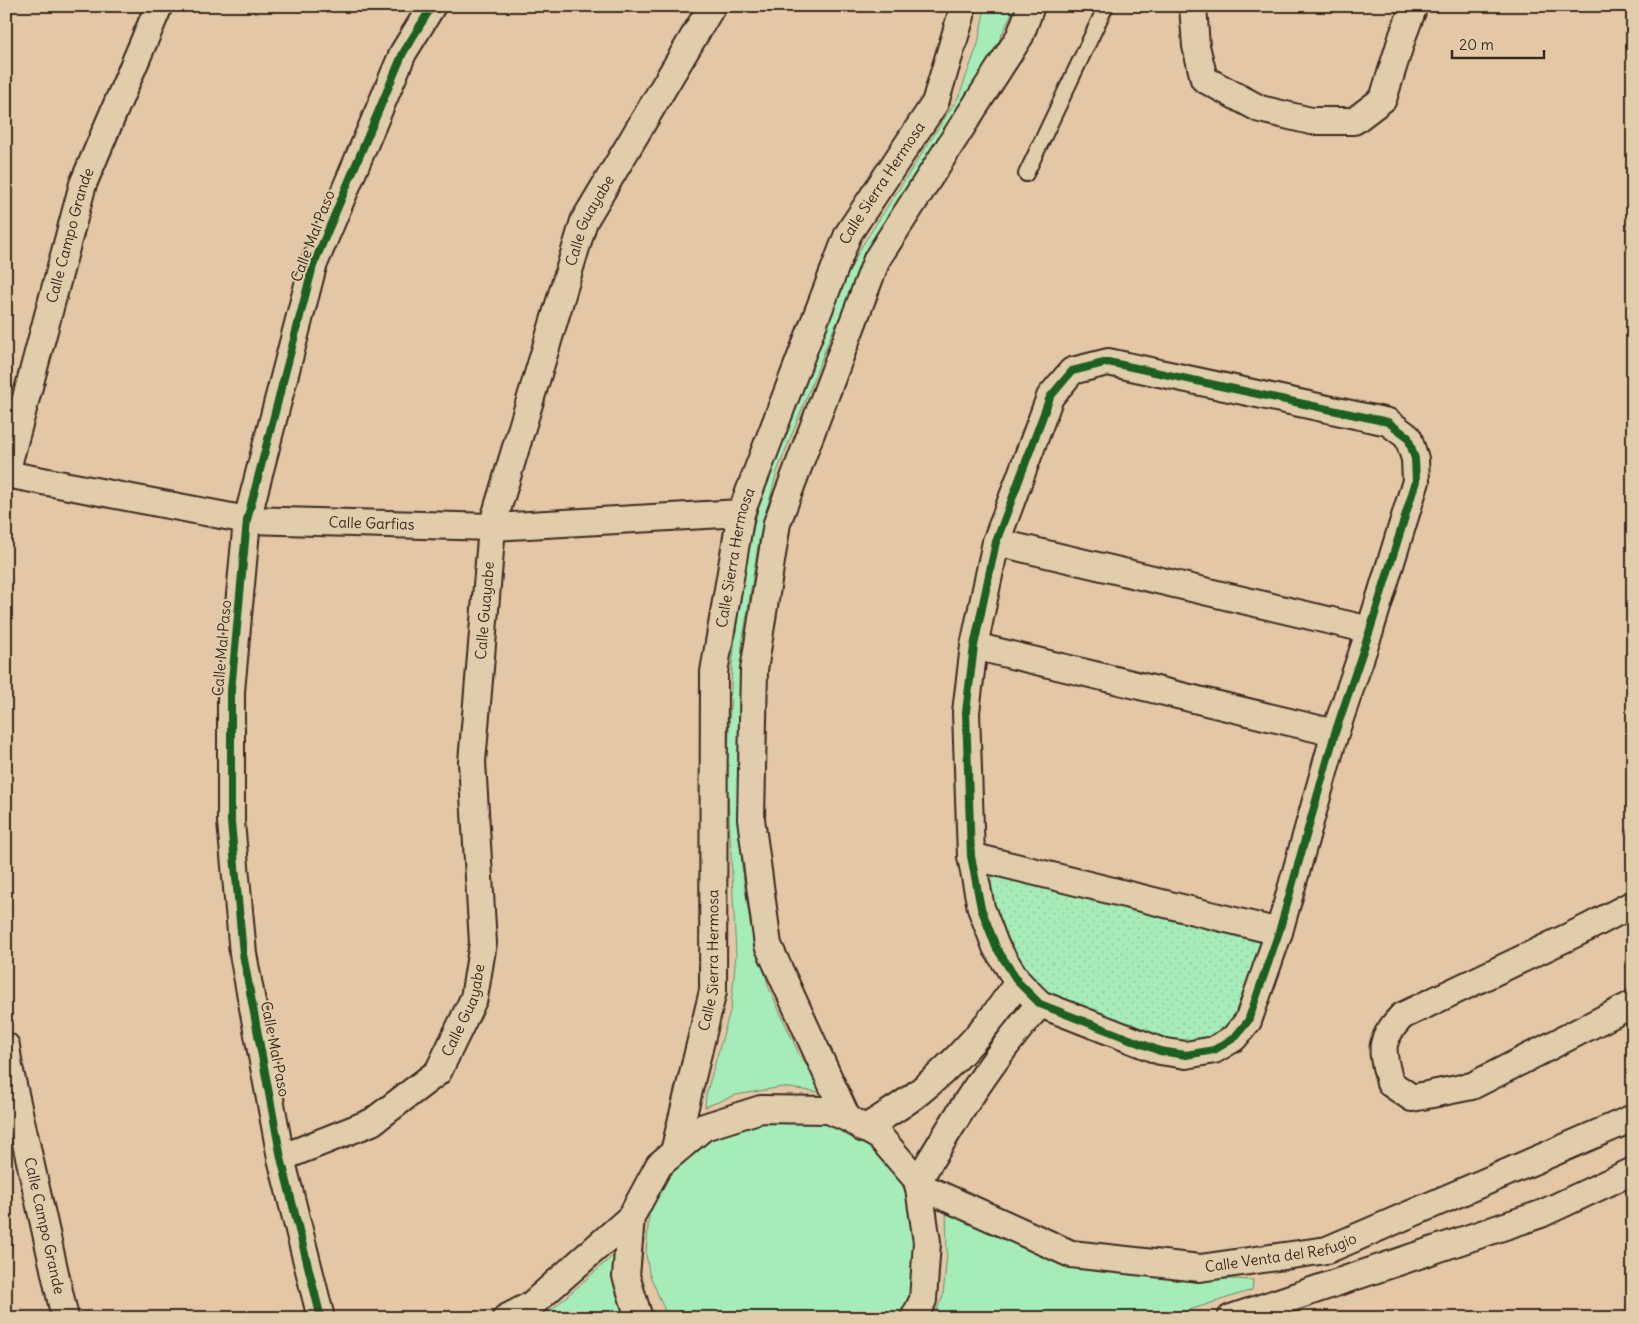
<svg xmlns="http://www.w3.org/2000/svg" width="1639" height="1324" font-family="Delius,sans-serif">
<defs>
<pattern id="park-dots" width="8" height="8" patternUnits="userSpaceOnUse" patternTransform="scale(1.25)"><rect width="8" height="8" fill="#a6ecb8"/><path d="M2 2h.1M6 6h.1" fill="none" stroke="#90cb9e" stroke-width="1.8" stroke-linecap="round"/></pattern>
</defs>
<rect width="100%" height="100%" fill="#e4c7a7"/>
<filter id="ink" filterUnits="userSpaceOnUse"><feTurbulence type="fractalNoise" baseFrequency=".02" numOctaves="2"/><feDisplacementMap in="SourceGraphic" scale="10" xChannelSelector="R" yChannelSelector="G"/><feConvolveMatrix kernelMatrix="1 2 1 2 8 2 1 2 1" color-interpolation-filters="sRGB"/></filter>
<g filter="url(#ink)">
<!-- grass -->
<path fill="#a6ecb8" stroke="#708b6b" d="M 985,6 L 1015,6 L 980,82 L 874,248 L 831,335 L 777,472 L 759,540 L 742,645 L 738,755 L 742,867 L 750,923 L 769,988 L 799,1054 L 818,1083 L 819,1092 L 782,1087 L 736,1095 L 705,1107 L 706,1095 L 731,1008 L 736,954 L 727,776 L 732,666 L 742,579 L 755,522 L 774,449 L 818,336 L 860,249 L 959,96 L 978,44 Z
M 799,1116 L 847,1128 L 887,1159 L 913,1204 L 922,1263 L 904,1318 L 668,1318 L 649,1273 L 646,1253 L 649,1215 L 667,1175 L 709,1137 L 753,1122 Z
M 946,1207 L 1053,1257 L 1130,1275 L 1253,1280 L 1252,1290 L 1164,1318 L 933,1318 L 943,1296 L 947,1254 Z
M 615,1254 L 632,1318 L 538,1318 L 549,1312 Z"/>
<!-- park -->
<path fill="url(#park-dots)" stroke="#708b6b" d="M 971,856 L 1279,932 L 1248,1021 L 1186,1055 L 1018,982 Z"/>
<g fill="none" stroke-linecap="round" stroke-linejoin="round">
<!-- lane casing -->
<g stroke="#3b2a1e" stroke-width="18">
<path id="lane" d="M 1026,174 L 1106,6"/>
</g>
<!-- street casing -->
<g stroke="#3b2a1e" stroke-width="30">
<g id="street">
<path d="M 1193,6 L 1196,46 L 1204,79 L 1260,109 L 1311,121 L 1354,121 L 1383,99 L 1403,35 L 1414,6"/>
<path d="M 1108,362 L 1388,422 L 1408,437 L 1415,459 L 1416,481 L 1370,630 L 1335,733 L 1279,932 L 1248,1021 L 1234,1038 L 1214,1050 L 1186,1055 L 1160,1051 L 1040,1004 L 1018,982 L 996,947 L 981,908 L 971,856 L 966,712 L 974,646 L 996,542 L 1050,397 L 1072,371 Z"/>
<path id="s1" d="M 6,473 L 83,184 L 159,6"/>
<path id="s2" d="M 6,474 L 247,520 L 492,527 L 741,513"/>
<path d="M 996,542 L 1370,630"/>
<path d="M 974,646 L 1335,733"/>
<path d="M 971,856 L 1279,932"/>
<path d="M 1633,904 L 1587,928 L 1402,1016 C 1377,1042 1382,1050 1390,1083 L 1412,1098 L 1472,1086 L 1633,1004"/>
<path id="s3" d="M 6,1046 L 9,1067 L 65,1318"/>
<path d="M 847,1118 L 768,945 L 751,819 L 754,670 L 777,523 L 877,259 L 1020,36 L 1031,6"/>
<path d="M 864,1129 C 882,1117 902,1106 918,1093 C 958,1061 990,1024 1018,982"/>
<path id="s4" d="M 674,1152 L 713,991 L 714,672 L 741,513 L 848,234 L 935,103 L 961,16 L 961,6"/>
<path id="s5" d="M 281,1158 L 372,1122 L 438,1072 L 474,998 L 483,943 L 472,762 L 492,527 L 584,221 L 712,6"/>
<path d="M 918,1181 C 955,1119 991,1059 1040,1004"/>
<path id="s6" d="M 918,1185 L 1071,1254 L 1200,1268 L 1327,1250 L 1633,1118"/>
<path d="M 321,1318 L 281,1158 L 243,954 L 231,822 L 231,691 L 247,520 L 313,266 L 403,53 L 432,6"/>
<path d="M 506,1318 L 531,1305 L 631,1217"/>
<path d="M 639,1318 L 626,1276 L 631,1217 L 659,1165 L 704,1127 L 761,1109 L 828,1110 L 847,1118 L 880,1137 L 918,1181 L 927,1242 L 923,1300 L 914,1318"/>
<path d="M 1231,1318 L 1541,1214 L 1633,1171"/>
</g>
</g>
<!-- lane -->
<use href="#lane" stroke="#e1cdac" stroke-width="14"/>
<!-- street -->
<use href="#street" stroke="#e1cdac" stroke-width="26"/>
<!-- cycleway casing -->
<g stroke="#e1cdac" stroke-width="11">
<path id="cycleway" d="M 1108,362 L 1388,422 L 1408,437 L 1415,459 L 1416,481 L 1370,630 L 1335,733 L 1279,932 L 1248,1021 L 1234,1038 L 1214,1050 L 1186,1055 L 1160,1051 L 1040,1004 L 1018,982 L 996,947 L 981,908 L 971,856 L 966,712 L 974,646 L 996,542 L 1050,397 L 1072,371 Z
M 321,1318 L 281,1158 L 243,954 L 231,822 L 231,691 L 247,520 L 313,266 L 403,53 L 432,6"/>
</g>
<!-- cycleway -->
<use href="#cycleway" stroke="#1b5e20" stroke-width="8"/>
</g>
</g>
<g text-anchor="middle" stroke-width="4" stroke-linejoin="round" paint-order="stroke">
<!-- street labels -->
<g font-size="15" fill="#3b2a1e" stroke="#e1cdac">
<text dy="5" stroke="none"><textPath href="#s4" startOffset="1006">Calle Sierra Hermosa</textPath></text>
<text dy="5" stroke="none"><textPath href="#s5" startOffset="1058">Calle Guayabe</textPath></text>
<text dy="5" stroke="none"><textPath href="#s1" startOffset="246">Calle Campo Grande</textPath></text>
<text transform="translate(313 236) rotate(-69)" y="5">Calle Mal Paso</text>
<text dy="5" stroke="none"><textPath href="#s2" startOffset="370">Calle Garfias</textPath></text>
<text dy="5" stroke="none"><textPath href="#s4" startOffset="601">Calle Sierra Hermosa</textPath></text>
<text dy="5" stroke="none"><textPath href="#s5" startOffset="652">Calle Guayabe</textPath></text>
<text transform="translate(222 648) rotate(-85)" y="5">Calle Mal Paso</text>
<text dy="5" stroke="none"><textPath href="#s4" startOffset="196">Calle Sierra Hermosa</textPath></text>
<text dy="5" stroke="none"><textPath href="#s5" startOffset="248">Calle Guayabe</textPath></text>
<text transform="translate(275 1049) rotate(79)" y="5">Calle Mal Paso</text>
<text dy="5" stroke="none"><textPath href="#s3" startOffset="184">Calle Campo Grande</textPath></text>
<text dy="5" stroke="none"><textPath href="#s6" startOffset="380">Calle Venta del Refugio</textPath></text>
</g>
</g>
<!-- margin -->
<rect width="1639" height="1324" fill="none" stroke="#e1cdac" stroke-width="25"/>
<rect x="12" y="12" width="1614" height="1299" fill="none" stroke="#3b2a1e" stroke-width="2" filter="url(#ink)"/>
<!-- scale -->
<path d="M1452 50v8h92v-8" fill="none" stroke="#3b2a1e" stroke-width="2.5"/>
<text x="1459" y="50" font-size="15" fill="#3b2a1e" stroke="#e1cdac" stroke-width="4" paint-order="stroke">20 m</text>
</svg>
